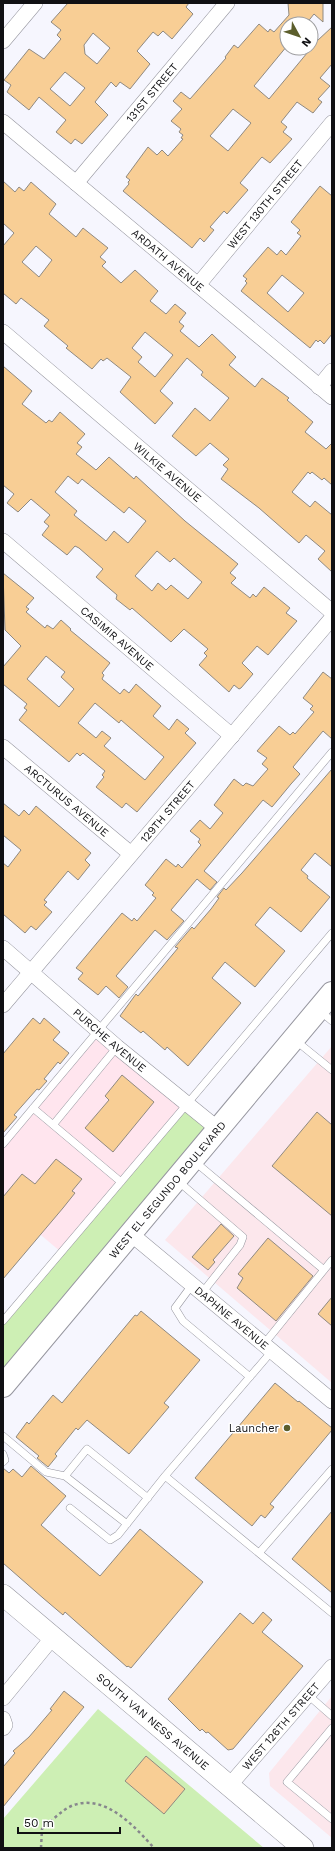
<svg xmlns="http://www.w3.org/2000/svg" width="335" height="1851" font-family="'Work Sans',sans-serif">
<rect width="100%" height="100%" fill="#f6f6fe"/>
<!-- commercial -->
<path fill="#ffe5ee" d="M 98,1031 L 187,1105 L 61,1252 L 3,1203 L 3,1144 Z"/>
<!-- industrial -->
<path fill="#fce7ec" d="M 332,1046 L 332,1383 L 165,1240 Z
M 332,1696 L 332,1838 L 270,1786 L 269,1773 Z"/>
<!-- green -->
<path fill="#cdefb4" d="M 187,1105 L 218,1129 L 3,1386 L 3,1321 Z
M 98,1709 L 264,1848 L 3,1848 L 3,1819 Z"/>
<!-- building -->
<path fill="#f8ce95" stroke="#8f8981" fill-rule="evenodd" d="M 68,3 L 189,3 L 186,7 L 193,14 L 172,39 L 163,31 L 158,36 L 153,32 L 137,51 L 150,64 L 130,89 L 120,82 L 116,87 L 111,82 L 95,102 L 108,115 L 82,144 L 75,139 L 71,144 L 56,132 L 66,120 L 39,97 L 29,110 L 7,92 L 11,85 L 4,80 L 29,49 L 44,59 L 61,39 L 57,35 L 61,30 L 51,22 ZM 93,33 L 110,48 L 97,64 L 85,54 L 84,45 ZM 65,72 L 85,88 L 70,106 L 50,89 Z
M 288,3 L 323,3 L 323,22 L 314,14 L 306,24 L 287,24 L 287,46 L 254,86 L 269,99 L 317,41 L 332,27 L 332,64 L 320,78 L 330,86 L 318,99 L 322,102 L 313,113 L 297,102 L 281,122 L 287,127 L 283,132 L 292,139 L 270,163 L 262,157 L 261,158 L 240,183 L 248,190 L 227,214 L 224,211 L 210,227 L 214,230 L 204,242 L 200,238 L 192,248 L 123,191 L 129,184 L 128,182 L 130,180 L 126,177 L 148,147 L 157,155 L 162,150 L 168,156 L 183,139 L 181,138 L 183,135 L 179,132 L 181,129 L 171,121 L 182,109 L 173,101 L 181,92 L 190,99 L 226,58 L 225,57 L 234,45 L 238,48 L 259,24 L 268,32 L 270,29 L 274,32 L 289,15 ZM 233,109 L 251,123 L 228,151 L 210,136 Z
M 3,181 L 15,192 L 19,187 L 24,191 L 31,182 L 56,204 L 49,214 L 76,237 L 83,228 L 108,248 L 100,257 L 106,262 L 102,266 L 121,283 L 135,270 L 158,291 L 150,301 L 166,314 L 175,304 L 186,313 L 179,322 L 184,326 L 180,331 L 199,347 L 212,334 L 236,357 L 229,365 L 255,387 L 262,378 L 277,389 L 289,398 L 287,400 L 313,422 L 305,432 L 326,449 L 332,443 L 332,485 L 324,478 L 322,480 L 312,472 L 310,474 L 308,472 L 292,492 L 310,507 L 315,501 L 332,515 L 332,572 L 318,559 L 325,551 L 306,535 L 299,543 L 259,508 L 221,479 L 228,469 L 223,465 L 229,459 L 210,443 L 196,456 L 172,436 L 195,408 L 210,421 L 229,398 L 201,375 L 203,372 L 187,358 L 160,391 L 173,403 L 155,424 L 120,392 L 131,377 L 107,358 L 103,361 L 101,359 L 92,369 L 66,348 L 68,346 L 44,326 L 49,320 L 21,298 L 16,304 L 3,293 L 3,246 L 14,233 L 3,223 ZM 36,246 L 52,260 L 39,277 L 22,262 ZM 145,332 L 173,355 L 155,377 L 138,362 L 142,357 L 132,348 Z
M 320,186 L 332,196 L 332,334 L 324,344 L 320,340 L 318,342 L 316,340 L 310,348 L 241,291 L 247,283 L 245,281 L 247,279 L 243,276 L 268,247 L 277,255 L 281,250 L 286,255 L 301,236 L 297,233 L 300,230 L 291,222 ZM 282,275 L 304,293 L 288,312 L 267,293 Z
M 3,366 L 32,391 L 22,404 L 46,423 L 49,420 L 52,422 L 60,412 L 85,434 L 77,443 L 82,447 L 76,454 L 96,470 L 109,457 L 134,479 L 136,476 L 185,521 L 238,564 L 230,573 L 236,578 L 231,583 L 250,598 L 253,594 L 256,597 L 264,587 L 290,608 L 286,613 L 297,621 L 268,655 L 257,646 L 242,663 L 253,674 L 241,688 L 239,689 L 234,685 L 229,692 L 199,665 L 207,656 L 204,653 L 208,649 L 184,629 L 171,642 L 132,608 L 130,610 L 116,599 L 117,595 L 96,577 L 103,569 L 79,548 L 75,546 L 67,555 L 42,535 L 49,526 L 44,522 L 50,515 L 31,499 L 18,512 L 7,503 L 14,494 L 3,485 ZM 68,476 L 78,484 L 82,479 L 124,513 L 129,507 L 146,521 L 128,543 L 114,531 L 106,541 L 74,515 L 77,511 L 55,492 ZM 157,551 L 170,562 L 174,558 L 202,582 L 188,599 L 171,585 L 166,590 L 158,583 L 152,591 L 135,576 Z
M 3,573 L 34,598 L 26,607 L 29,609 L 26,612 L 45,628 L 47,625 L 53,629 L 61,620 L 71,629 L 70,630 L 110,663 L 102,673 L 104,675 L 102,679 L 120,694 L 124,689 L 129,693 L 136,684 L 161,706 L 153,716 L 169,730 L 177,719 L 189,729 L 185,733 L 196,743 L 137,812 L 126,803 L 122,808 L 96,787 L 104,777 L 102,775 L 105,771 L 83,753 L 80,756 L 77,753 L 69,762 L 19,720 L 27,710 L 24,708 L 27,704 L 3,684 L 3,667 L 21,646 L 5,630 ZM 46,656 L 65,672 L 61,677 L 74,689 L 59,707 L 27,679 ZM 95,703 L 119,723 L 121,720 L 164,757 L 145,780 L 104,746 L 111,738 L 102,731 L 96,738 L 78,723 Z
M 323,672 L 332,679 L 332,739 L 323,731 L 293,767 L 300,774 L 291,784 L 272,807 L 263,800 L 204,871 L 217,882 L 210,890 L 197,879 L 171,910 L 184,921 L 167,940 L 155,930 L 116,976 L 128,987 L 119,998 L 106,986 L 98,995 L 78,979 L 83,973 L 76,968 L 122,913 L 132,921 L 134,918 L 137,921 L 156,898 L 152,895 L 154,893 L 145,885 L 166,859 L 176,867 L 178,864 L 182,868 L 201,845 L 198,842 L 200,839 L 190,831 L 200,820 L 210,829 L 223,813 L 214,805 L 234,779 L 243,786 L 246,783 L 253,786 L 268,769 L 262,764 L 267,758 L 257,751 L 279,726 L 290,735 L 293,732 L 295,734 L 314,712 L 310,709 L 313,706 L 303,698 Z
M 332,769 L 332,867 L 315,853 L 301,870 L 308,876 L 307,878 L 330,897 L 301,932 L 270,907 L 255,925 L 285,951 L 255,987 L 225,962 L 212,978 L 241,1003 L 188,1066 L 167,1047 L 165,1050 L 143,1031 L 141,1033 L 120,1016 L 136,994 L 138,996 L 178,948 L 175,947 L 192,927 L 194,929 L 211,909 L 219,898 L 217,897 L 224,888 L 226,890 L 242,873 Z
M 3,803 L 19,816 L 24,810 L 29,815 L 36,806 L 91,853 L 85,860 L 90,865 L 78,880 L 68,871 L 44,900 L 47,902 L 44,905 L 52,912 L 36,930 L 31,926 L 25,933 L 3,914 L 3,863 L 8,867 L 21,850 L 3,835 Z
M 33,1018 L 40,1024 L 44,1018 L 60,1032 L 53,1040 L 69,1053 L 60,1064 L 58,1062 L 44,1079 L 47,1081 L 39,1090 L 37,1089 L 14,1115 L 17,1117 L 3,1133 L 3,1054 Z
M 122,1075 L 154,1102 L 113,1152 L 85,1128 L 109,1100 L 105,1096 Z
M 317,1112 L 332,1125 L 332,1216 L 272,1166 Z
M 56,1159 L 82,1179 L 72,1191 L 75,1193 L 63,1208 L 3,1279 L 3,1197 L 22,1174 L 35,1184 Z
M 221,1224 L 234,1236 L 213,1260 L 215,1262 L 208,1270 L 192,1257 Z
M 268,1238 L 313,1276 L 276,1321 L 237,1288 L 243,1278 L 238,1274 Z
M 332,1297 L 332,1326 L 318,1314 Z
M 141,1311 L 200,1360 L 164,1403 L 169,1407 L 129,1454 L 87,1420 L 78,1430 L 76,1428 L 55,1454 L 57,1456 L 48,1467 L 37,1458 L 39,1456 L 16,1437 L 27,1422 L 29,1424 L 53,1395 L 62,1403 L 135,1315 L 137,1316 Z
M 275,1383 L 298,1402 L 299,1401 L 332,1428 L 332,1430 L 270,1504 L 274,1507 L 265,1518 L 261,1515 L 252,1526 L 195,1478 Z
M 31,1466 L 66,1496 L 41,1525 L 100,1576 L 140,1529 L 203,1582 L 131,1668 L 128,1666 L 127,1667 L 65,1612 L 63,1615 L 43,1598 L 3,1563 L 3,1468 L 9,1473 L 13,1469 L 22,1477 Z
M 332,1511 L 332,1593 L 292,1559 Z
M 263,1612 L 272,1620 L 262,1632 L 303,1666 L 233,1749 L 228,1750 L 208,1732 L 206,1733 L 202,1729 L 200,1731 L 168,1699 L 240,1613 L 253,1624 Z
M 64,1691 L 84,1707 L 3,1807 L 3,1767 L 15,1753 L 13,1751 L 29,1737 L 52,1710 L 50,1709 Z
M 146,1756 L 185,1789 L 164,1814 L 125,1781 Z"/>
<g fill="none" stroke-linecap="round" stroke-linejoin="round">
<!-- lane casing -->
<g stroke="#96969f" stroke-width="8">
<path id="lane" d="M 320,1011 L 332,1021
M 295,1040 L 332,1070
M 33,1108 L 121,1182
M 53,1125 L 117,1047
M 3,1144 L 332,752
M 194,1161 L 324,1270
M 178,1181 L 243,1237 L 240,1245 L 202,1293
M 192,1285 L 175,1308 L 183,1321 L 250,1377
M 3,1321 L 332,933
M 264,1344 L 332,1260
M 3,1436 L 46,1472 L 65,1476 L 127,1524
M 3,1454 L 5,1460 L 3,1462
M 65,1476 L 87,1449 L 148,1498
M 165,1476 L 332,1613
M 70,1508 L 110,1540 L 118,1535 L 165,1476 L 272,1351
M 259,1553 L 332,1469
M 308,1695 L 332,1716
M 332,1728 L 287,1782 L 332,1819"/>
</g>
<!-- street casing -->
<g stroke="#96969f" stroke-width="16">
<g id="street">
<path d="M 3,41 L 35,3"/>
<path id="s1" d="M 3,122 L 332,397"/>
<path id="s2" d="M 76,183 L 227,3"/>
<path id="s3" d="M 198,285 L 332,123"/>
<path id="s4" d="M 3,332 L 332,612"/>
<path d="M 319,387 L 332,371"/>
<path id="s5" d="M 3,541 L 232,736"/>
<path id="s6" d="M 3,747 L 131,854"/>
<path id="s7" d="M 3,948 L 117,1047 L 218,1129"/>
<path id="s8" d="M 3,1005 L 332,618"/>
<path id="s9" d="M 131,1234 L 332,1401"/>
<path d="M 3,1698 L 53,1637"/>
<path d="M 3,1719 L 5,1725 L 3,1728"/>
<path id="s10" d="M 229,1786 L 332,1667"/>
</g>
</g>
<!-- secondary casing -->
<g stroke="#96969f" stroke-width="22">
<g id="secondary">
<path id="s11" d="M 3,1595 L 303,1848"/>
</g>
</g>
<!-- primary casing -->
<g stroke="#96969f" stroke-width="24">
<g id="primary">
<path id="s12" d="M 3,1386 L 332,993"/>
</g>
</g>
<!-- path -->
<path stroke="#87878d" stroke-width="2.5" stroke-dasharray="3 3" stroke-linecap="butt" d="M 41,1848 L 42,1829 C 51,1822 62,1809 74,1805 C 106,1794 135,1827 154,1848"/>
<!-- lane -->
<use href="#lane" stroke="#fff" stroke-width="7"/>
<!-- street -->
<use href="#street" stroke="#fff" stroke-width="15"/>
<!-- secondary -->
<use href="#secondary" stroke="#fff" stroke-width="21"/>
<!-- primary -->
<use href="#primary" stroke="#fff" stroke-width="22"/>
</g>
<!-- markers -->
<circle fill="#5c5e2c" stroke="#fff" stroke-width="1.5" cx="287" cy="1428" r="4"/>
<g text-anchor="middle" stroke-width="3" stroke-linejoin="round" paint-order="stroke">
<!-- street labels -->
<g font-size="11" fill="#101013" stroke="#fff">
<text dy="4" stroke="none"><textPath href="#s2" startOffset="118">131ST STREET</textPath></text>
<text dy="4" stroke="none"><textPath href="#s3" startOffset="105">WEST 130TH STREET</textPath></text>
<text dy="4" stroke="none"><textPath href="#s1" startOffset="215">ARDATH AVENUE</textPath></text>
<text dy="4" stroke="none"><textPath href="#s4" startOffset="216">WILKIE AVENUE</textPath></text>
<text dy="4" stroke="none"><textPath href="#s5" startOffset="150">CASIMIR AVENUE</textPath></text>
<text dy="4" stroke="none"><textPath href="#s6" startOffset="83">ARCTURUS AVENUE</textPath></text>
<text dy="4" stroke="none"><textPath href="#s8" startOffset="254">129TH STREET</textPath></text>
<text dy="4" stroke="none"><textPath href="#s7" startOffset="141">PURCHE AVENUE</textPath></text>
<text dy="4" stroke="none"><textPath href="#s12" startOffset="256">WEST EL SEGUNDO BOULEVARD</textPath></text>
<text dy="4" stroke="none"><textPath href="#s9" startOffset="131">DAPHNE AVENUE</textPath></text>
<text dy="4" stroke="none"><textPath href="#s11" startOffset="196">SOUTH VAN NESS AVENUE</textPath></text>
<text dy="4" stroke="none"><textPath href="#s10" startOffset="79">WEST 126TH STREET</textPath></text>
</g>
<!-- poi labels -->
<g font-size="11" fill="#101013" stroke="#fff" text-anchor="end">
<text x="279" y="1432">Launcher</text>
</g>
</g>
<!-- border -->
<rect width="335" height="1851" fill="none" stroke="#101013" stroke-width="8"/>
<!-- north arrow -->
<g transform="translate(299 36) rotate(130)"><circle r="19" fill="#ffffff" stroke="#9f9fa1"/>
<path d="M0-3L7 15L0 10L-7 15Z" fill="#5c5e2c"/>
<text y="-6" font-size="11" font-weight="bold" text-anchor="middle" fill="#101013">N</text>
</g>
<!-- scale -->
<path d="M18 1827v6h102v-6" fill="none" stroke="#101013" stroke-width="2"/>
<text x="24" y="1827" font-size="12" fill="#101013" stroke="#ffffff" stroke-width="3" paint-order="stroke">50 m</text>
</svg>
